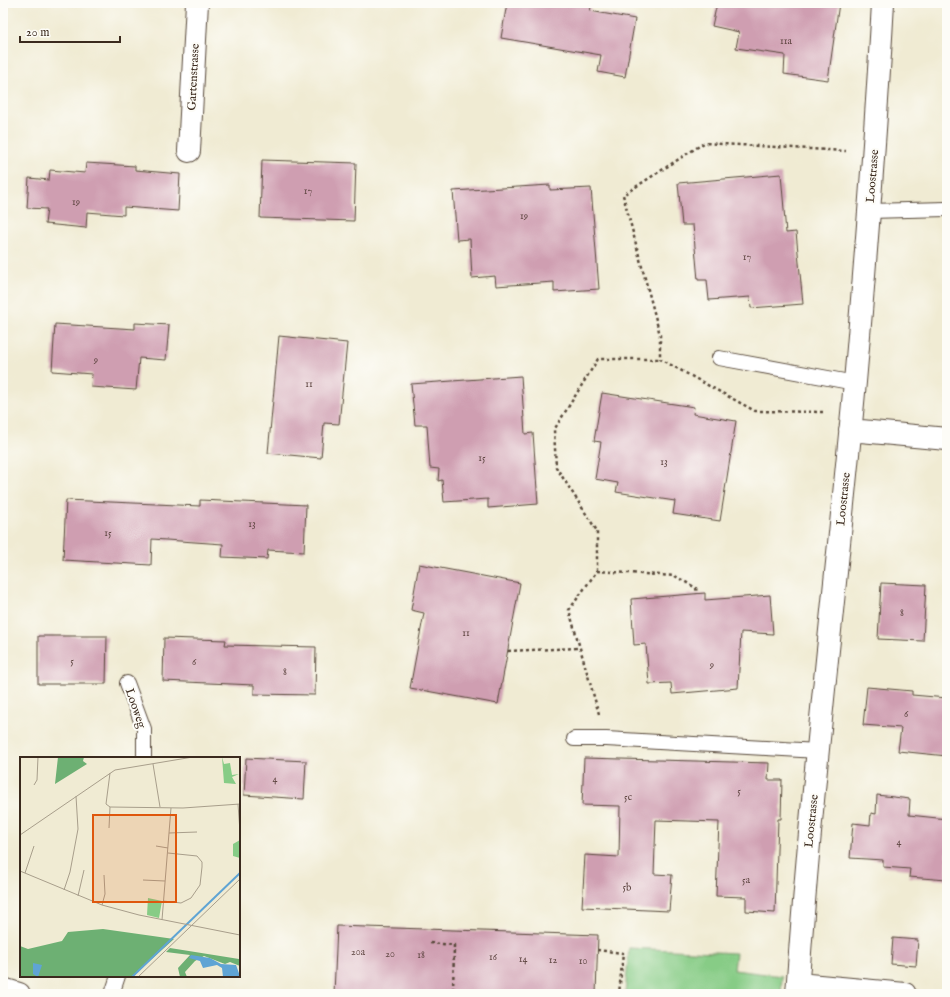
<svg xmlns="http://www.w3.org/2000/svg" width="950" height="997" font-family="'IM FELL English',serif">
<rect width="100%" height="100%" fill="#fdfcf7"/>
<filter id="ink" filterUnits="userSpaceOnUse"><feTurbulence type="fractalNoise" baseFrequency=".025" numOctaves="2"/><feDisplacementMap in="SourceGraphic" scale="8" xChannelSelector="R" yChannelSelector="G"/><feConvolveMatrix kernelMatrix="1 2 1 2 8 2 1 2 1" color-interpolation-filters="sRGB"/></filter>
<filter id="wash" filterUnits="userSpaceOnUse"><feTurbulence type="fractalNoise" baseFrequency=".012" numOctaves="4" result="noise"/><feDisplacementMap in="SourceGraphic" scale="16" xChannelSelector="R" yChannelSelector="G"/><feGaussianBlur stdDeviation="0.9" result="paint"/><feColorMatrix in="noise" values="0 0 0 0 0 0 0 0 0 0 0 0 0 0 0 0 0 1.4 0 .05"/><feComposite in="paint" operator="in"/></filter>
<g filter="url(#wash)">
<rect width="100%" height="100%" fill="#f0ebd3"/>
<!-- green -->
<path fill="#87cc86" stroke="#617b52" d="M 629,948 L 736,953 L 734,970 L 782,976 L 781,994 L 625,994 Z"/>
<g id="blocks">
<!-- building -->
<path fill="#cf9eb1" d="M 507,3 L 592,3 L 590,11 L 635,19 L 625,77 L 598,72 L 601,55 L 501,38 Z
M 717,3 L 839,3 L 828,80 L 784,74 L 785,55 L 736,48 L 739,32 L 712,26 Z
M 262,160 L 356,163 L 354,221 L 260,218 Z
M 86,163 L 135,166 L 135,170 L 180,174 L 178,211 L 124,207 L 124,215 L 87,212 L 86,228 L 45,224 L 47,209 L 27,208 L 29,178 L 49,180 L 50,170 L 85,173 Z
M 781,174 L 786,233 L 796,232 L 803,304 L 751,308 L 750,297 L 709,300 L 707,280 L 698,280 L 693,225 L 682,225 L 678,183 Z
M 550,185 L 550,190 L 591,188 L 599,289 L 554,292 L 554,282 L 496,286 L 495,276 L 472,278 L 470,239 L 457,240 L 453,191 Z
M 135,323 L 169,325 L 166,360 L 139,358 L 136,390 L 91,387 L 92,374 L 52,371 L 55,324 L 135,329 Z
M 279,336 L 347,343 L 339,424 L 324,423 L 321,458 L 268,453 Z
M 521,376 L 525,434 L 533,433 L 538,504 L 488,508 L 488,499 L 444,502 L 442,480 L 438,481 L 439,469 L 430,468 L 427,425 L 415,425 L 411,384 Z
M 602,393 L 694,407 L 693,414 L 736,421 L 720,521 L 673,514 L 675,501 L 616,492 L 618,483 L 595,479 L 601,442 L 594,441 Z
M 66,500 L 200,506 L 200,500 L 306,505 L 304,552 L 268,550 L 267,559 L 222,557 L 223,544 L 152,539 L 151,565 L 63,560 Z
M 419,564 L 520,583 L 498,704 L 410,688 L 424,613 L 411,610 Z
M 881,583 L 926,585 L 923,641 L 878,639 Z
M 705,593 L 705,600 L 770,595 L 773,634 L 741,632 L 738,688 L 672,694 L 671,683 L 649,684 L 646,644 L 634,645 L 631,599 Z
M 38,636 L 107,636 L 106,684 L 38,684 Z
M 164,638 L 226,640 L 225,645 L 316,647 L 315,695 L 254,694 L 254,685 L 163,681 Z
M 867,687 L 912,691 L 912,695 L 947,698 L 947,756 L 898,751 L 901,728 L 863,725 Z
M 246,758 L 306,761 L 304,799 L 244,795 Z
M 584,758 L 769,763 L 768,780 L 782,780 L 781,819 L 778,819 L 775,913 L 746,911 L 746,897 L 716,896 L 719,822 L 656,820 L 654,874 L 672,875 L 669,911 L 582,907 L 585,855 L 619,857 L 620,806 L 582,805 Z
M 877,795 L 910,799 L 909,815 L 947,819 L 947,880 L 909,877 L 910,869 L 883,867 L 883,860 L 850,858 L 853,823 L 870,825 L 871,813 L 876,814 Z
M 337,926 L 598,935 L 596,994 L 334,994 Z
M 893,938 L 918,940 L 916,966 L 891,964 Z"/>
</g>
</g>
<g filter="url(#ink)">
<use href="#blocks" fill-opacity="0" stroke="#564739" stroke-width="1"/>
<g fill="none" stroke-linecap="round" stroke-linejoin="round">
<!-- service casing -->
<g stroke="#564739" stroke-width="16">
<path id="service" d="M 869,211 L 947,209
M 719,358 L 855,383
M 127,683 L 144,729 L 144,758
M 574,739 L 606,739 L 818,751
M 112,994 L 118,976"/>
</g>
<!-- minor casing -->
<g stroke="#564739" stroke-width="24">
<path id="minor" d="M 189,151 L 197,3
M 850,430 L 947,439
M 798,984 L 905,994
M 3,989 L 19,994
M 797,994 C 811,789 836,586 855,382 C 866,256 876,129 883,3"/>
</g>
<!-- path -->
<path stroke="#564739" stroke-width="2.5" stroke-dasharray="3 3" stroke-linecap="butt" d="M 823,412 L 755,411 L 660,359 L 660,335 L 623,195 L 704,143 L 846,151
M 597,571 L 675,576 L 696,588 L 697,594
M 508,651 L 579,648
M 599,714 L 569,610 L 597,571 L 597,531 L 556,467 L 554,430 L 598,359 L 660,359
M 430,943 L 454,945 L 453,994
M 597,950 L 623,953 L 619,994"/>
<!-- service -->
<use href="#service" stroke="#fff" stroke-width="14"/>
<!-- minor -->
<use href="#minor" stroke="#fff" stroke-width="22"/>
</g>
</g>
<g text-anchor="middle" stroke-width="4" stroke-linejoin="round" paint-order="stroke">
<!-- number labels -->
<g font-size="10" fill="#604743">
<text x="786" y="44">11a</text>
<text x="308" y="194">17</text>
<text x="76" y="205">19</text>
<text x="524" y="219">19</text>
<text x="747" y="260">17</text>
<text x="96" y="363">9</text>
<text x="309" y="387">11</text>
<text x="482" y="461">15</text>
<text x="664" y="465">13</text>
<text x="252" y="527">13</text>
<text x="108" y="536">15</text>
<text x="902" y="616">8</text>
<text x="466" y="636">11</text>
<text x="72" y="664">5</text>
<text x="194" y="665">6</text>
<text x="712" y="668">9</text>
<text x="285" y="675">8</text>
<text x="906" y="717">6</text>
<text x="275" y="782">4</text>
<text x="739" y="794">5</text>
<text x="628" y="800">5c</text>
<text x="899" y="845">4</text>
<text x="746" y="883">5a</text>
<text x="627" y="890">5b</text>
<text x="358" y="955">20a</text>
<text x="390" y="957">20</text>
<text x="421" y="958">18</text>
<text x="493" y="960">16</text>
<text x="523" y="962">14</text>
<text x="553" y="963">12</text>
<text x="583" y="964">10</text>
</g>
<!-- street labels -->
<g font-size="12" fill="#3b2a1e" stroke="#fdfcf7">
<text transform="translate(193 77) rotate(-87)" y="4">Gartenstrasse</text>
<text transform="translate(872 176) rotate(-85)" y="4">Loostrasse</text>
<text transform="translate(843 499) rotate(-84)" y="4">Loostrasse</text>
<text transform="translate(136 708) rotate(71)" y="4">Looweg</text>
<text transform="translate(811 821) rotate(-84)" y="4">Loostrasse</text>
</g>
</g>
<!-- overview -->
<g transform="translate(20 757)">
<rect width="220" height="220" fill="#f0ebd3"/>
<path d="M 202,0 L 204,7 L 210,6 L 212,18 L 219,17 L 212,20 L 216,27 L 204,26 ZM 220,83 L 220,101 L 213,99 L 213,87 ZM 128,141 L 142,144 L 139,161 L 127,158 Z" fill="#87cc86"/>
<path d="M 38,0 L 64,0 L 63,4 L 67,7 L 35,27 ZM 83,172 L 154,182 L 112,220 L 18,220 L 12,211 L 18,220 L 0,220 L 0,189 L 8,192 L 42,184 L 48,175 ZM 150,191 L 219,202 L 220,209 L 210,205 L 205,207 L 184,199 L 175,204 L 165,215 L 167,220 L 160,220 L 158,211 L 170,198 L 146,195 Z" fill="#6db073"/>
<path d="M 171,198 L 190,201 L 201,207 L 216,208 L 220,219 L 203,220 L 202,211 L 197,208 L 183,211 L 180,204 L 169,201 ZM 13,206 L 22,208 L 18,220 L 13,217 Z" fill="#5fa4d4"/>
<path fill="none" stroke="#5fa4d4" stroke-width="2" d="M 112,220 L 220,116"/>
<path fill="none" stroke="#a89e8b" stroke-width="1" d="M 133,7 L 140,50M 90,16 L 86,47 L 90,50 L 163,51 L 220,47M 14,28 L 17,23 L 18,0M 218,47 L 220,75M 89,71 L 90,50M 149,76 L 177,75M 0,78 L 95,13 L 173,0M 136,89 L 148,91M 0,114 L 82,148 L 119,158 L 220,178M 5,116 L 14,89M 123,123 L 145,124M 44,133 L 50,115 L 58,72 L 56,39M 58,139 L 64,113M 143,144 L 161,146 L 171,141 L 180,128 L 182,110 L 182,105 L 177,99 L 148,96M 82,148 L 85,137 L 84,118M 142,163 L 151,51M 118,220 L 220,122"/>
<path fill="#df570d" fill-opacity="0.15" stroke="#df570d" stroke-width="2" d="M 73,58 L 156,58 L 156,145 L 73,145 Z"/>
<rect width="220" height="220" fill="none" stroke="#3b2a1e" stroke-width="2"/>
</g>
<!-- margin -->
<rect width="950" height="997" fill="none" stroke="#fdfcf7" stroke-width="16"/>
<!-- scale -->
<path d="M20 36v6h100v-6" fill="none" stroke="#3b2a1e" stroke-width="2"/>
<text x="26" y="36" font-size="12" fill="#3b2a1e" stroke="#fdfcf7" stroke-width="3" paint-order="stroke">20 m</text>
</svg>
